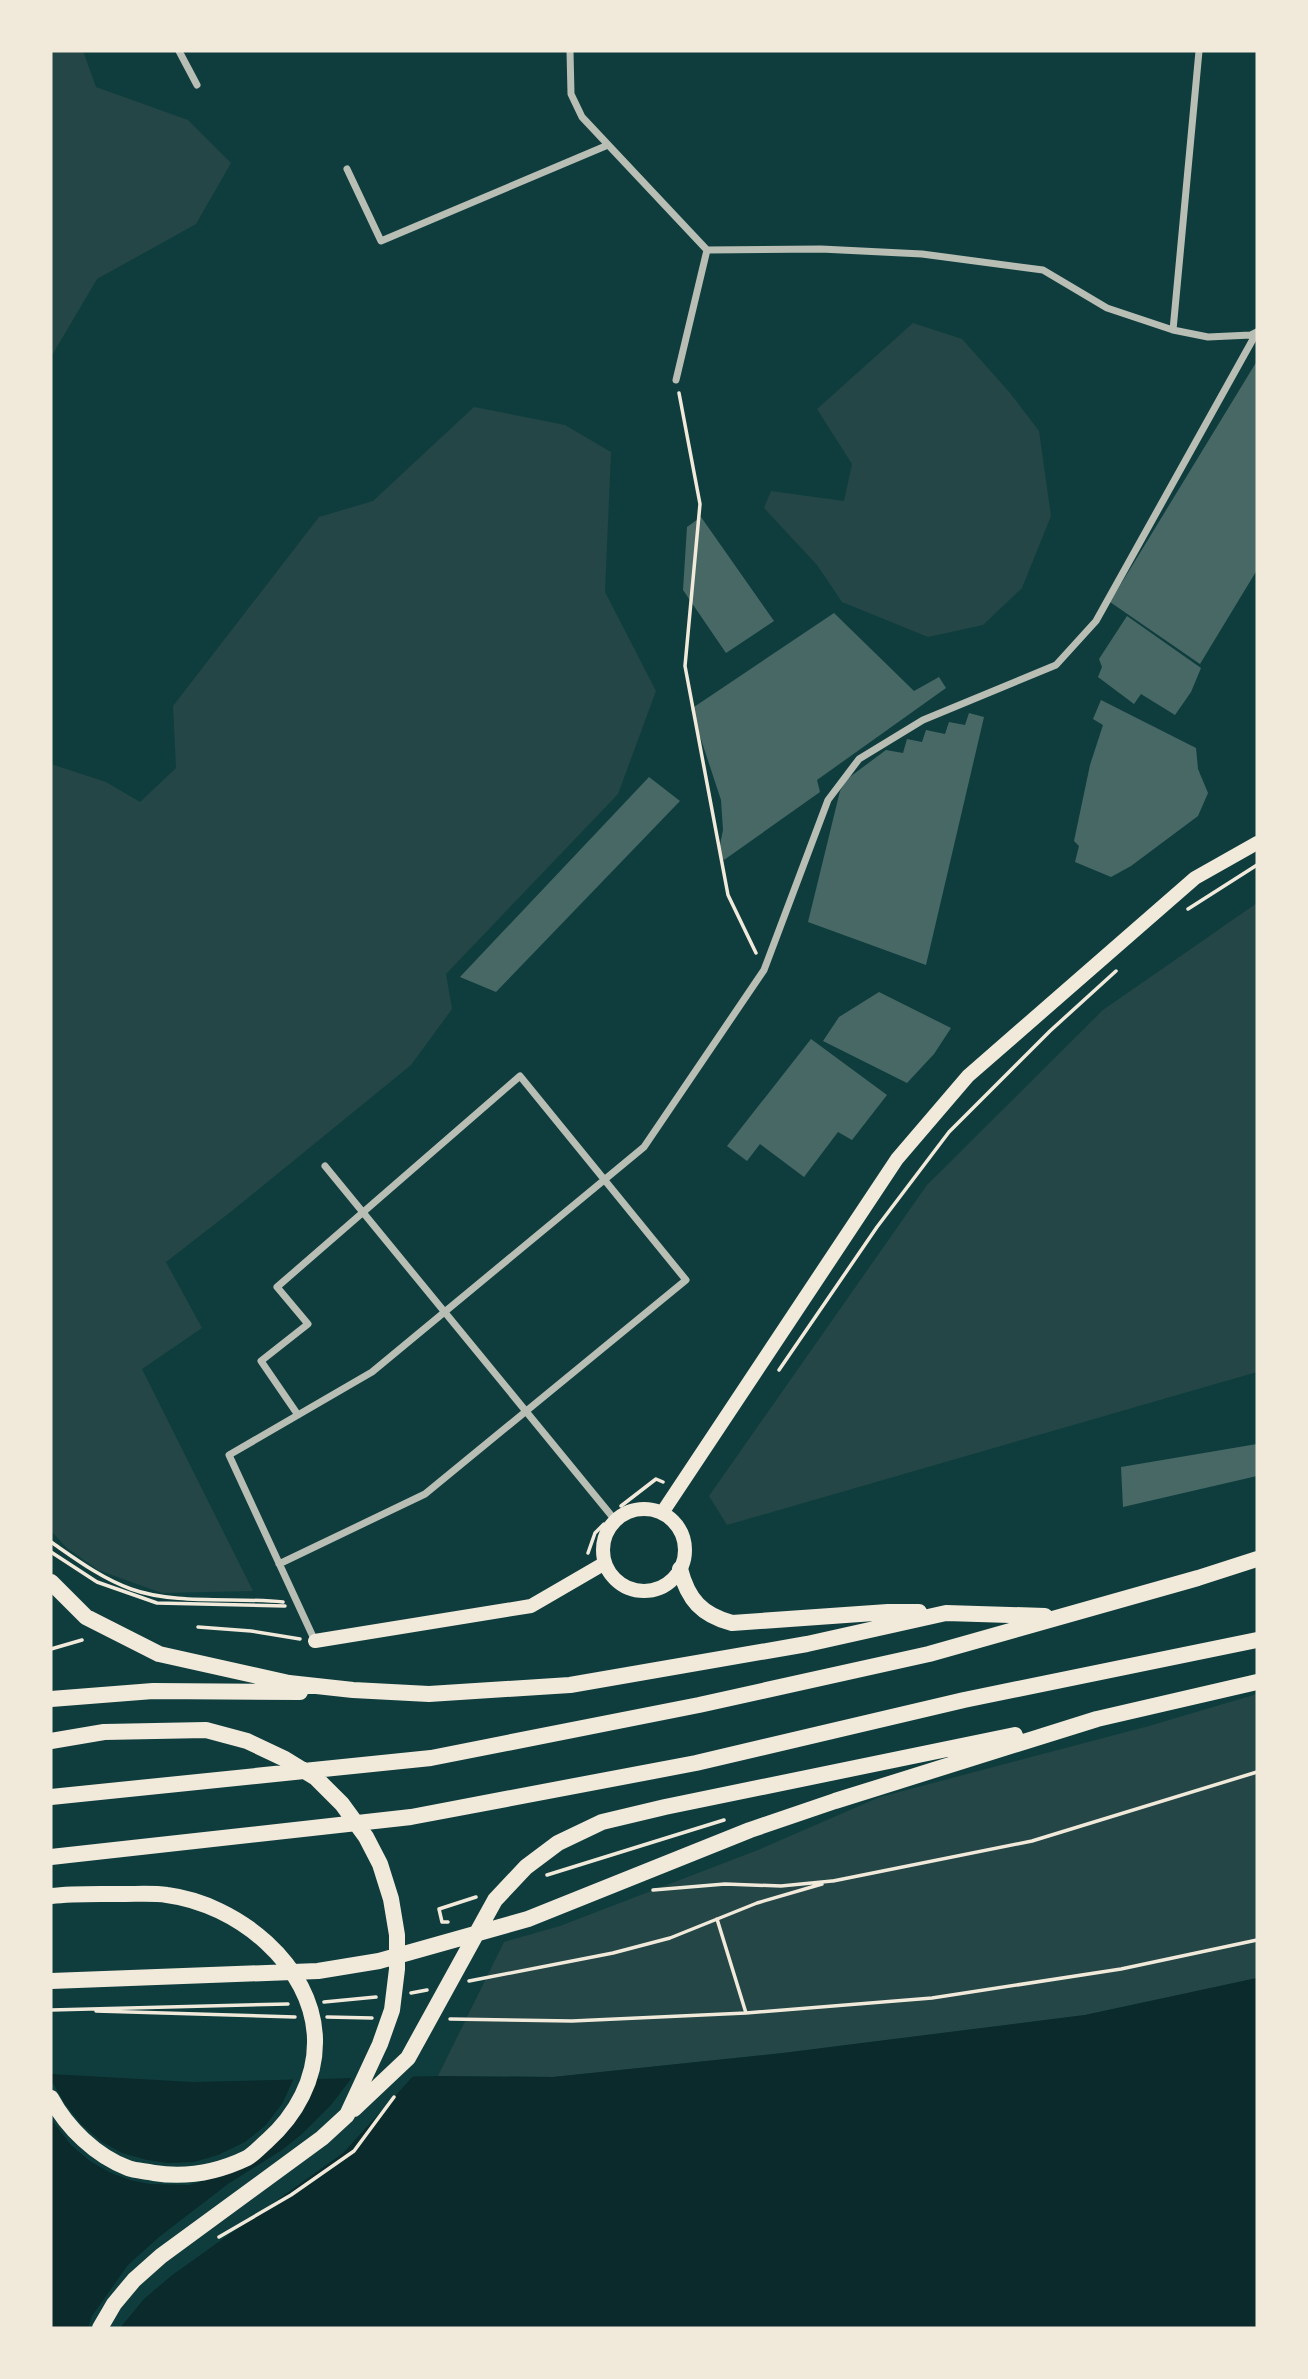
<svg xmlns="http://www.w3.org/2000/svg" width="1308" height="2379" font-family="'Sofia Sans Condensed',sans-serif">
<rect width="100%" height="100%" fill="#0f3d3e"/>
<!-- green -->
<path fill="#244646" d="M 51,51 L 83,51 L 96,87 L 188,120 L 231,163 L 196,224 L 97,279 L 51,357 Z
M 913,323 L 962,339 L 1010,393 L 1039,431 L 1051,516 L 1022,588 L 983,625 L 928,637 L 842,602 L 817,565 L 764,508 L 771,491 L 844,501 L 852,464 L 817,409 Z
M 474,407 L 565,425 L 611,452 L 605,592 L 656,691 L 618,794 L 446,974 L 452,1009 L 411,1065 L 233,1210 L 166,1262 L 202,1328 L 142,1369 L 253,1591 L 162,1593 L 98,1570 L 67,1548 L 51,1531 L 51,764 L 106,782 L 140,802 L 176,768 L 173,706 L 319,517 L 373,501 Z
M 1257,903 L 1257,1372 L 727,1525 L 709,1496 L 927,1185 L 1103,1010 Z
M 1257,1694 L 1257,1978 L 1085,2015 L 783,2053 L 553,2077 L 438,2076 L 504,1942 L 560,1926 L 758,1850 L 880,1797 L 1149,1726 Z"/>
<!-- water -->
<path fill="#0a2a2b" d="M 1257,1978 L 1257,2328 L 51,2328 L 51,2074 L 193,2082 L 438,2076 L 553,2077 L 783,2053 L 1085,2015 Z"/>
<!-- pier -->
<path fill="#0f3d3e" d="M 416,2073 L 343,2153 L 171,2276 L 144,2299 L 120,2328 L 88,2328 L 92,2316 L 128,2265 L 159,2237 L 228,2184 L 282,2150 L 302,2134 L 331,2105 L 354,2075 Z
M 295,2076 L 318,2076 L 302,2112 L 283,2136 L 228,2173 L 189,2185 L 150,2184 L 130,2180 L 109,2172 L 90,2161 L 71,2145 L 51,2119 L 51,2080 L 65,2104 L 81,2124 L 102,2142 L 122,2153 L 147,2160 L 168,2163 L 194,2162 L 218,2155 L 245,2142 L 265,2126 L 282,2104 Z"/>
<!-- building -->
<path fill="#486865" d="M 1257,361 L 1257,570 L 1200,664 L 1110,602 Z
M 701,517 L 774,621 L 726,653 L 683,590 L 687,527 Z
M 834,613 L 914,691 L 939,677 L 946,688 L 817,780 L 820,792 L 724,860 L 719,850 L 723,830 L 721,800 L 691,709 Z
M 1127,616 L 1201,668 L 1191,692 L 1175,715 L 1141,694 L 1134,704 L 1098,677 L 1102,667 L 1099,659 Z
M 1101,700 L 1196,748 L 1198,769 L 1208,793 L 1198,816 L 1131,866 L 1111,877 L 1075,862 L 1079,846 L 1074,841 L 1090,765 L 1103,725 L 1093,719 Z
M 969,713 L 984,717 L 926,965 L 808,922 L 840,791 L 847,779 L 886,750 L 903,753 L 907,739 L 922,742 L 926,730 L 945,734 L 949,722 L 965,725 Z
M 649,777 L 680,801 L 496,992 L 460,977 Z
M 879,992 L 951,1028 L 934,1054 L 907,1083 L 823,1041 L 839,1017 Z
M 811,1039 L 887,1095 L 852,1140 L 838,1132 L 804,1177 L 760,1144 L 747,1161 L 727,1146 Z
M 1257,1444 L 1257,1476 L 1123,1507 L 1121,1467 Z"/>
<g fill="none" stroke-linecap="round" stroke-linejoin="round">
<!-- path -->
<path stroke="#f1e9da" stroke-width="3.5" d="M 679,393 L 700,504 L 685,666 L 728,895 L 756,953
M 1188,909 L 1257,865
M 779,1370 L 877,1227 L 949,1132 L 1050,1031 L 1116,971
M 621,1506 L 656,1479 L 663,1482
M 51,1542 C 77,1560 101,1578 131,1589 C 175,1605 236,1597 283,1602
M 51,1552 L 97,1582 L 157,1603 L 285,1606
M 588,1553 L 595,1533 L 604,1524
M 198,1627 L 251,1631 L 300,1639
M 51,1649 L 82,1640
M 547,1875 L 724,1820
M 833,1881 L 1032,1841 L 1257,1772
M 653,1890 L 725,1884 L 781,1886 L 832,1881
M 717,1919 L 746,2013
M 448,1922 L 442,1922 L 439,1909 L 476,1897
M 469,1981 L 613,1953 L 670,1938 L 757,1903 L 822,1884
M 411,1993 L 427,1990
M 324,2002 L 376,1997
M 51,2010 L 288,2004
M 96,2011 L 295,2017
M 327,2017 L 372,2018
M 450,2019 L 572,2021 L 746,2013 L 932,1998 L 1121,1969 L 1257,1940
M 219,2237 L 291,2195 L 354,2151 L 394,2097"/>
<!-- minor -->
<path stroke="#b8beb3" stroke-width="7" d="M 179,51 L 197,85
M 570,51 L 571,94 L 582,117 L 707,250 L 676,380
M 347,169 L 381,241 L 608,145
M 707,250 L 821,249 L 922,254 L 1043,270 L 1107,308 L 1173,330 L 1208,337 L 1251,335 L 1257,332
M 1173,330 L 1199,51
M 325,1166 L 615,1520
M 279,1564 L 425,1494 L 686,1280 L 520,1076 L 277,1287 L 308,1324 L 261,1361 L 298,1415
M 315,1641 L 229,1455 L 372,1372 L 644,1147 L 764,970 L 828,800 L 859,759 L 923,720 L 1056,665 L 1096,621 L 1257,332"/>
<!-- secondary -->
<path stroke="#f1e9da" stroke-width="14" d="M603 1550a41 41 0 1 1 82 0a41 41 0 1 1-82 0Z
M 662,1513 L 897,1159 L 968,1076 L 1195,878 L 1257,843
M 315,1641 L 531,1606 L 605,1563"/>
<!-- trunk -->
<path stroke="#f1e9da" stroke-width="16" d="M 680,1569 C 688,1600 702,1615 732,1623 L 888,1612 L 919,1612
M 51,1582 L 86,1617 L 159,1654 L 289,1683 L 353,1690 L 429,1694 L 570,1685 L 807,1644 L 946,1613 L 1045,1616
M 51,1699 L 153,1691 L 300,1692
M 51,1741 L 104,1732 L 206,1730 L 247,1741 L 285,1759 L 316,1778 L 342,1804 L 366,1837 L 380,1864 L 391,1899 L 397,1935 L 397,1969 L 392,2010 L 380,2044 L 347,2115 L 322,2138 L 161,2256 L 134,2280 L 114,2304 L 100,2328
M 51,1797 L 431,1758 L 699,1705 L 929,1654 L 1198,1578 L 1257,1559
M 51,1857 L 411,1817 L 696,1763 L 964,1700 L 1257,1640
M 51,1896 C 75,1893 100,1894 125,1894 C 139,1894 154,1893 167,1895 C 237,1904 313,1965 315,2039 C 316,2079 296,2115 267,2141 C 261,2146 254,2154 247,2158 C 218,2172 186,2178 154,2173 C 146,2171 136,2171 128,2168 C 96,2156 67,2128 51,2098
M 51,1981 L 318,1971 L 379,1961 L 528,1919 L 750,1830 L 835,1801 L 1097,1719 L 1257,1682
M 354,2109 L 408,2058 L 495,1900 L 526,1867 L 558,1843 L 602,1822 L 665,1807 L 1015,1735"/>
</g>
<!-- border -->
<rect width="1308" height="2379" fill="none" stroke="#f1e9da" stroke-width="105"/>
</svg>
